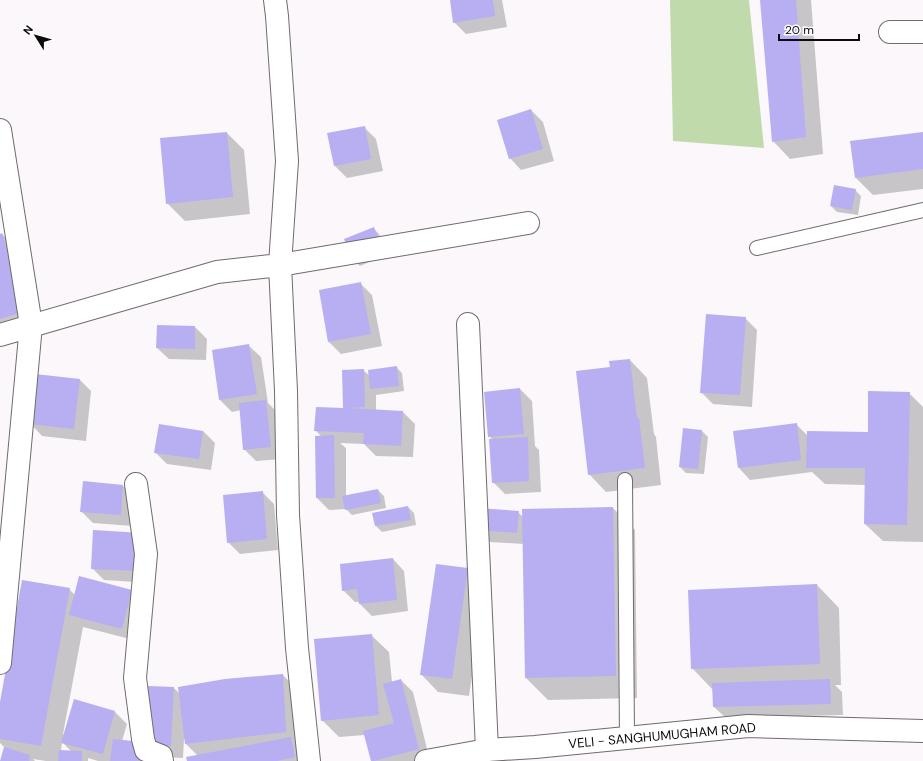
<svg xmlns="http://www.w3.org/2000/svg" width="923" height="761" font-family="'DM Sans',sans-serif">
<rect width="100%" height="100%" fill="#fbf7fb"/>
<!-- green -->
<path fill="#c1daac" d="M 670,0 L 749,0 L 764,148 L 673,141 Z"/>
<!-- shadow -->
<path fill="#0003" fill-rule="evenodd" d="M 451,0 L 502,0 L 507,27 L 466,34 L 454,22 Z
M 761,0 L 811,0 L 823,154 L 790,159 L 773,141 Z
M 531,110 L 543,122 L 554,161 L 521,170 L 510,158 Z
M 364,127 L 376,139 L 383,171 L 347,178 L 335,166 L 329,134 Z
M 227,133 L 244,150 L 250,214 L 185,221 L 167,203 Z
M 923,133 L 923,189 L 873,195 L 856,178 Z
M 855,190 L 861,196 L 858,215 L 837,212 L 831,206 Z
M 373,228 L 379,234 L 388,254 L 360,266 L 354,261 Z
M 2,234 L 20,252 L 43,328 L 0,326 L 0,235 Z
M 360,283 L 372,295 L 382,346 L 341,354 L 329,342 Z
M 745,318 L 757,330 L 752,407 L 713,404 L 701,392 Z
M 158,326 L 195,327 L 207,339 L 206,360 L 169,359 L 157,348 Z
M 249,346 L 261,357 L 268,403 L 278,413 L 282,459 L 256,461 L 244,449 L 241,410 L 232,412 L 220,400 Z
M 630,360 L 647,378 L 654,434 L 656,437 L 661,485 L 606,492 L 589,474 L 611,368 Z
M 396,367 L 402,373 L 404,391 L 376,395 L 376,411 L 403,412 L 415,424 L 413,457 L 376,456 L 364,444 L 340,443 L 346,448 L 346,497 L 378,490 L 384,496 L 386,508 L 352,515 L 346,509 L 329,510 L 317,498 L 322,437 L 315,430 L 344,409 L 363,370 L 370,376 Z
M 80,380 L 91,391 L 86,441 L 42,436 L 31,424 Z
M 520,389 L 532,401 L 535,446 L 539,450 L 541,492 L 505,494 L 493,482 L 493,440 L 489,436 Z
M 909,393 L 923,407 L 923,542 L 883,541 L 865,524 L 866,485 L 825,484 L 812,472 L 750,480 L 739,468 L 796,424 L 808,436 L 869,433 Z
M 203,431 L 215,443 L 211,470 L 167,464 L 155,452 Z
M 702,431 L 708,437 L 704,474 L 686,473 L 680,467 Z
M 123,486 L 135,498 L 132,526 L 93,523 L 81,511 Z
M 262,492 L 274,504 L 278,550 L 240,554 L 228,542 Z
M 408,507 L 414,513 L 416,525 L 382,532 L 376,526 Z
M 613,508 L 635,530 L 637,698 L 548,700 L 526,678 L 524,544 L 490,542 L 478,530 L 518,512 L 523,517 Z
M 142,534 L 151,583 L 104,580 L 92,568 Z
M 393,559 L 404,571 L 408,611 L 372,616 L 360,604 L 360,602 L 355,602 L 343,590 Z
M 467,569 L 485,587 L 469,696 L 438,692 L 421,674 Z
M 817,585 L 839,608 L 841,685 L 835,685 L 842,692 L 843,715 L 726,718 L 714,707 L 713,690 L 692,668 Z
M 69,589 L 75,595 L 132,591 L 134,640 L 83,627 L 63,734 L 65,735 L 115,712 L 127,724 L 122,741 L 142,743 L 174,688 L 180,694 L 283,675 L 300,693 L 305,761 L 188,761 L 198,756 L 186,744 L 185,739 L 184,739 L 183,758 L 158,757 L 147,761 L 98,761 L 88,758 L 88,761 L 46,761 L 33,759 L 35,761 L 1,761 L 5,748 L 0,743 L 0,708 ZM 62,742 L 71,751 L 61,751 Z
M 371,635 L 389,652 L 392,682 L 401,680 L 413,692 L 430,761 L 372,761 L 365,735 L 339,737 L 322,720 Z"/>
<!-- building -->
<path fill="#b8aef2" d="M 450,0 L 493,0 L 495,16 L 453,23 Z
M 760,0 L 796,0 L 806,137 L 772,142 Z
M 531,109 L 543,149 L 509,159 L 497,120 Z
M 365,126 L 371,159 L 334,166 L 327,133 Z
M 227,132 L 233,197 L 166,204 L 160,138 Z
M 923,132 L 923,169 L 855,178 L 850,141 Z
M 834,185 L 856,189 L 852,210 L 830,206 Z
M 374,227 L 382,249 L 353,261 L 344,239 Z
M 2,233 L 26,311 L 0,319 L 0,234 Z
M 361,282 L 371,334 L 328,342 L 319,290 Z
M 706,314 L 746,317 L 740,395 L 700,393 Z
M 157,325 L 195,326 L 195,349 L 156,348 Z
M 249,344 L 257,394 L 219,400 L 212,350 Z
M 630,359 L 637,418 L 639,418 L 645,468 L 588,475 L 576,371 L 610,367 L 609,361 Z
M 397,366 L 399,386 L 370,389 L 368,370 Z
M 364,369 L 365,407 L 347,408 L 403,411 L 401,446 L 363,444 L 364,433 L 314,431 L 316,407 L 343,408 L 342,370 Z
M 35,374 L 80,379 L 74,429 L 30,424 Z
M 520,388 L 524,434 L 488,437 L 484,392 Z
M 868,391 L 910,392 L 907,525 L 864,524 L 865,468 L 806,468 L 807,431 L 868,432 Z
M 266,400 L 271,447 L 243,450 L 239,403 Z
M 797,423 L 801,460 L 738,468 L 733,431 Z
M 159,424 L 203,431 L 199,459 L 154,453 Z
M 683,428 L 702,430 L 698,469 L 679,467 Z
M 334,435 L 335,498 L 316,498 L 315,436 Z
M 528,437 L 529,481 L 492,483 L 489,439 Z
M 83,481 L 123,485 L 121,515 L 80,512 Z
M 378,489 L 381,503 L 345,510 L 342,496 Z
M 263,491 L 267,539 L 227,543 L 223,495 Z
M 408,506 L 411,520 L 375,526 L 372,513 Z
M 613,507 L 616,676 L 525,678 L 522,509 Z
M 479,508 L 519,511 L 517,533 L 477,530 Z
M 93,530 L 142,533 L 140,571 L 91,569 Z
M 393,558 L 397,600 L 359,604 L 357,589 L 342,591 L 340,564 Z
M 436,564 L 468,568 L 452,679 L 420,675 Z
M 79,576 L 132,590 L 122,629 L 69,615 Z
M 22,580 L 70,588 L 41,746 L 0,739 L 0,702 Z
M 817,584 L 820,664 L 691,669 L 688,590 Z
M 372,634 L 379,715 L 321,721 L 314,639 Z
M 283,674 L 286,732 L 185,744 L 178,687 L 225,679 Z
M 401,679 L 419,749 L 374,761 L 371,761 L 363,731 L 394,723 L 383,684 Z
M 830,679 L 831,704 L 713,707 L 712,683 Z
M 148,686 L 174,687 L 171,746 L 145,745 Z
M 74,699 L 115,711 L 103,754 L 61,743 Z
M 291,737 L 295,757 L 277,761 L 187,761 L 186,757 Z
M 113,739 L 143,742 L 141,761 L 110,761 Z
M 4,747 L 30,755 L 29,761 L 0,761 Z
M 59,750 L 82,751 L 82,761 L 58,761 Z"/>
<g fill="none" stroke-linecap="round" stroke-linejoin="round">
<!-- lane casing -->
<g stroke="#6f6b6f" stroke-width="16">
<path id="lane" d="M 757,248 L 923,210
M 625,480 L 627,738"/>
</g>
<!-- street casing -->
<g stroke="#6f6b6f" stroke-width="24">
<path id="street" d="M 275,0 L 277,16 L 287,161 L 280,265 L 286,391 L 288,515 L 297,648 L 309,761
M 890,32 L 923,32
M 0,130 L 31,325 L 0,663
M 468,324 L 487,750
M 0,335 L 217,272 L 280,265 L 528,223
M 136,484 L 146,554 L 135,678 L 143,739 L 146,750 L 161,756 L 162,761"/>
</g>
<!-- secondary casing -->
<g stroke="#6f6b6f" stroke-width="24">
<path id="secondary" d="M 426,761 L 487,750 L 535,747 L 748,726 L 923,731"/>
</g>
<!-- lane -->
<use href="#lane" stroke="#fff" stroke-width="14"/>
<!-- street -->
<use href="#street" stroke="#fff" stroke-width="22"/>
<!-- secondary -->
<use href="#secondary" stroke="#fff" stroke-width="22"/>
</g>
<g text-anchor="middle" stroke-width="3" stroke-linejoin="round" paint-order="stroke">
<!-- street labels -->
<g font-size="13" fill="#0d0c0d" stroke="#fff">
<text transform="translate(662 735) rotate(-5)" y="5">VELI - SANGHUMUGHAM ROAD</text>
</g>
</g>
<!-- north arrow -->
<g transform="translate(36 36) rotate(307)" stroke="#ffffff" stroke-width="3" paint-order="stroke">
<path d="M0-3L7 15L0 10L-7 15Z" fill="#0d0c0d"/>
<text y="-6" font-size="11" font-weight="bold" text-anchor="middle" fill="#0d0c0d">N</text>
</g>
<!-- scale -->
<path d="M779 34v6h80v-6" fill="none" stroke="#0d0c0d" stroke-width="2"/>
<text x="785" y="34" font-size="12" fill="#0d0c0d" stroke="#ffffff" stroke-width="3" paint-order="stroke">20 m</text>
</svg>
